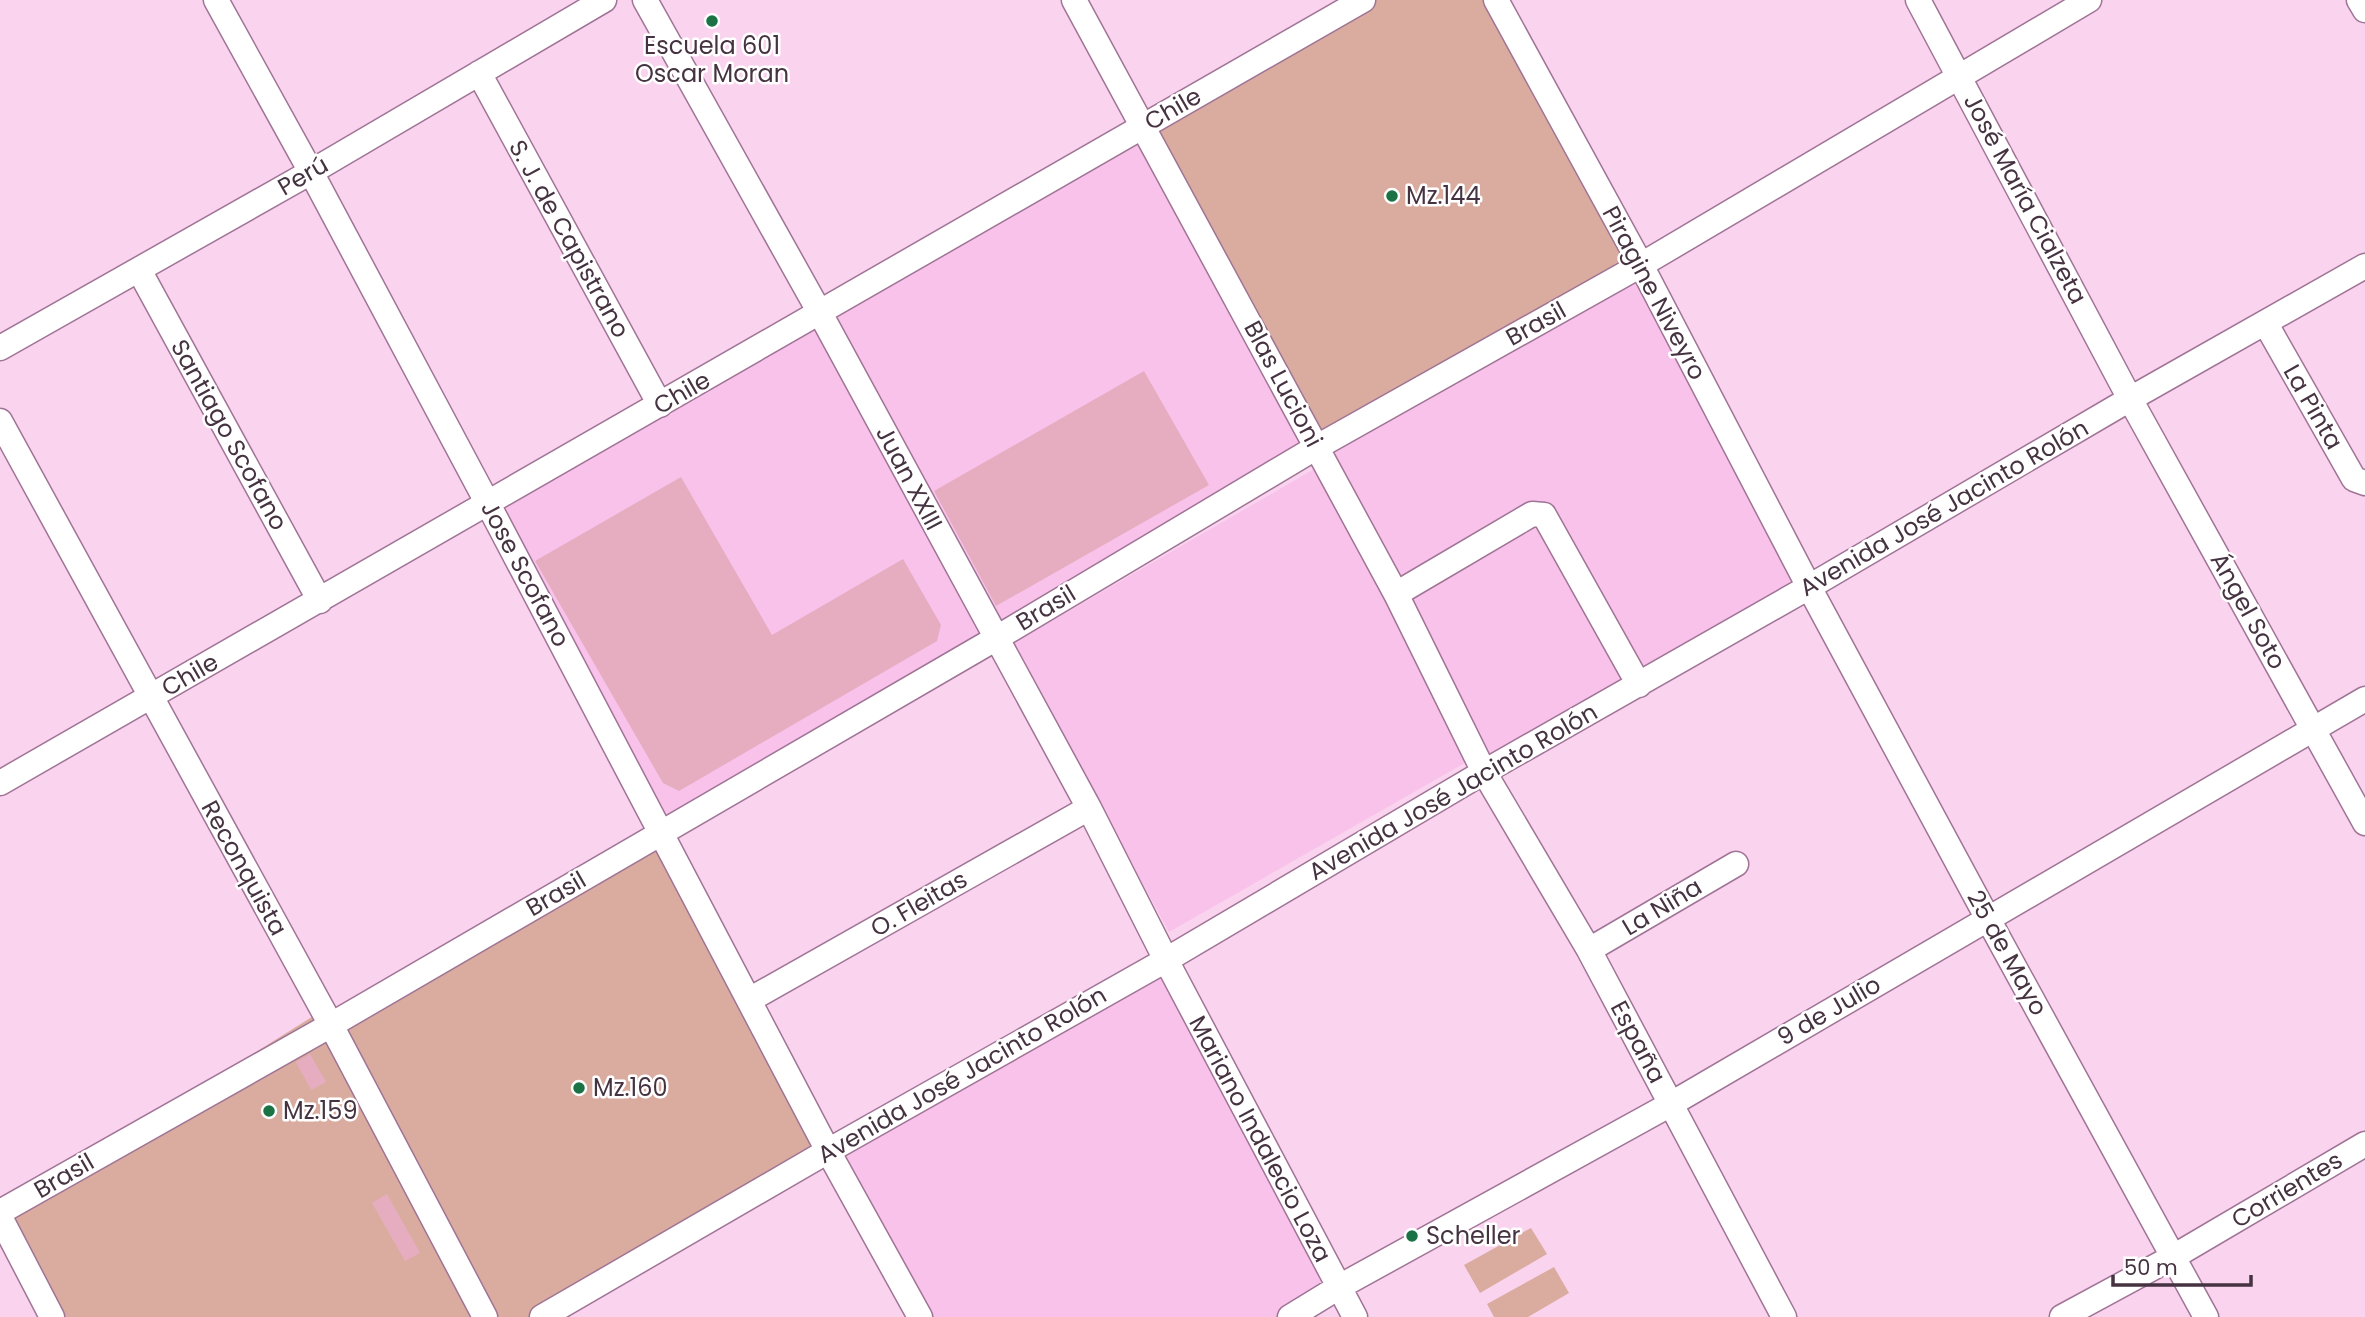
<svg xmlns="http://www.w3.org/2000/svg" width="2365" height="1317" font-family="Poppins,sans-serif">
<rect width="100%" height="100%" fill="#fad3ef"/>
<!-- built -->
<path fill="#f8c2ea" d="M 1144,126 L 1641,265 L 1809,587 L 1484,772 L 1317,447 L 662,832 L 488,504 Z
M 1316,468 L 1470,760 L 1169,932 L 1012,644 Z
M 1166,960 L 1339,1287 L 1290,1317 L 920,1317 L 828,1151 Z"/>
<!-- green -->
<path fill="#daac9f" d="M 1363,0 L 1496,0 L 1641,265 L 1317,447 L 1144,126 Z
M 662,832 L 828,1151 L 542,1317 L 52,1317 L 0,1212 L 323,1010 L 330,1025 Z
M 1531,1228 L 1547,1254 L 1480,1293 L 1464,1265 Z
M 1554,1267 L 1569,1293 L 1528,1317 L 1494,1317 L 1487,1304 Z"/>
<!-- building -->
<path fill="#e6adc1" d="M 1144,371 L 1209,485 L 996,606 L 934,491 Z
M 681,477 L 772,635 L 903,559 L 941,625 L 937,641 L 679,791 L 663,783 L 535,561 Z
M 310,1054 L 326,1082 L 311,1090 L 296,1062 Z
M 387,1194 L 420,1253 L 405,1261 L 372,1203 Z"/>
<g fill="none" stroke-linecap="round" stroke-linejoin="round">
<!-- minor casing -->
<g stroke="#a07495" stroke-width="27">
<path id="minor" d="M 216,0 L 311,172 L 488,504 L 828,1151 L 920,1317
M 645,0 L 820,313 L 1089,808 L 1166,960 L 1355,1317
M 1074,0 L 1396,594 L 1484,772 L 1589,950 L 1784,1317
M 1496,0 L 1641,265 L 1809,587 L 1988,919 L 2206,1317
M 1918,0 L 2130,399 L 2365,823
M 2359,0 L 2365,10
M 479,73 L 660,405
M 139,270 L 320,601
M 2266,324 L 2354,479 L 2365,483
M 0,348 L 311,172 L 604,0
M 0,421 L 331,1025 L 485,1317
M 1396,594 L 1532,514 L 1544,515 L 1639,685
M 0,783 L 1363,0
M 1589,950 L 1736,864
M 749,1000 L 1089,808
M 0,1212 L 331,1025 L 995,639 L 1317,447 L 1641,265 L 2089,0
M 0,1217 L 52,1317
M 542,1317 L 828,1151 L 1166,960 L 1484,772 L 1809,587 L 2130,399 L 2365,266
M 1290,1317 L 1339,1287 L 1671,1104 L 2365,699
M 2062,1317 L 2173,1257 L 2365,1144"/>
</g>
<!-- minor -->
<use href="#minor" stroke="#fff" stroke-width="24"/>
</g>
<!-- markers -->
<g fill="#1b7245" stroke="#fff" stroke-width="2.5">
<circle cx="712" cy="21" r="7"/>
<circle cx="1392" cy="196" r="7"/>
<circle cx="579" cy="1088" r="7"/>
<circle cx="269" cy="1111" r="7"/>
<circle cx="1412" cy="1236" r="7"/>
</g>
<g text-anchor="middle" stroke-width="5" stroke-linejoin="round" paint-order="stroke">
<!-- poi labels -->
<g font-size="24" fill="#463341" stroke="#fff" text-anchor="start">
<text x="712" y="54" text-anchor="middle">Escuela 601<tspan x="712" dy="28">Oscar Moran</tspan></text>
<text x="1406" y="204">Mz.144</text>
<text x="593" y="1096">Mz.160</text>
<text x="283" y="1119">Mz.159</text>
<text x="1426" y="1244">Scheller</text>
</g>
<!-- street labels -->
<g font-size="24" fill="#463341" stroke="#fff">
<text transform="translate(1173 109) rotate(-30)" y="8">Chile</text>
<text transform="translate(303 176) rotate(-30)" y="8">Perú</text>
<text transform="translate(2025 199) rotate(62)" y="8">José María Cialzeta</text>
<text transform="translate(569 239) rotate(61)" y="8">S. J. de Capistrano</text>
<text transform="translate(1654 293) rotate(62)" y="8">Piragine Niveyro</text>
<text transform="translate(1536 324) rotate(-29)" y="8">Brasil</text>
<text transform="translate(1283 384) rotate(62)" y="8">Blas Lucioni</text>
<text transform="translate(682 393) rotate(-30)" y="8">Chile</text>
<text transform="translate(2313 407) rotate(60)" y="8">La Pinta</text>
<text transform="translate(229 435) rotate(61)" y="8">Santiago Scofano</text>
<text transform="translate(909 478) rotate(62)" y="8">Juan XXIII</text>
<text transform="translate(1944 508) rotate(-30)" y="8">Avenida José Jacinto Rolón</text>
<text transform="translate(525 574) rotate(62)" y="8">Jose Scofano</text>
<text transform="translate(1046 608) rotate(-31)" y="8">Brasil</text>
<text transform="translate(2248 611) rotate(61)" y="8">Ángel Soto</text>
<text transform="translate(190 675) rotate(-30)" y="8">Chile</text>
<text transform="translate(1453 792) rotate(-30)" y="8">Avenida José Jacinto Rolón</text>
<text transform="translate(244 868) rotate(61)" y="8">Reconquista</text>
<text transform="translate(556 894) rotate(-30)" y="8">Brasil</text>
<text transform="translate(919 904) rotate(-30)" y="8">O. Fleitas</text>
<text transform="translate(1662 907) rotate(-31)" y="8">La Niña</text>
<text transform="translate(2007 953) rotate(61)" y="8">25 de Mayo</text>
<text transform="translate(1829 1011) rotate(-30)" y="8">9 de Julio</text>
<text transform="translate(1638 1042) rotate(62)" y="8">España</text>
<text transform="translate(962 1075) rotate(-30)" y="8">Avenida José Jacinto Rolón</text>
<text transform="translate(1260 1139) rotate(62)" y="8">Mariano Indalecio Loza</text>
<text transform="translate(64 1176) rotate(-30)" y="8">Brasil</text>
<text transform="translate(2287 1190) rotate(-31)" y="8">Corrientes</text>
</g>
</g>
<!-- scale -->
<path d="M2113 1275v10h138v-10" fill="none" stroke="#463341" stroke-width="3.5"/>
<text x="2124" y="1275" font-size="21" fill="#463341" stroke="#ffffff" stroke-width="5" paint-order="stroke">50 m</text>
</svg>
